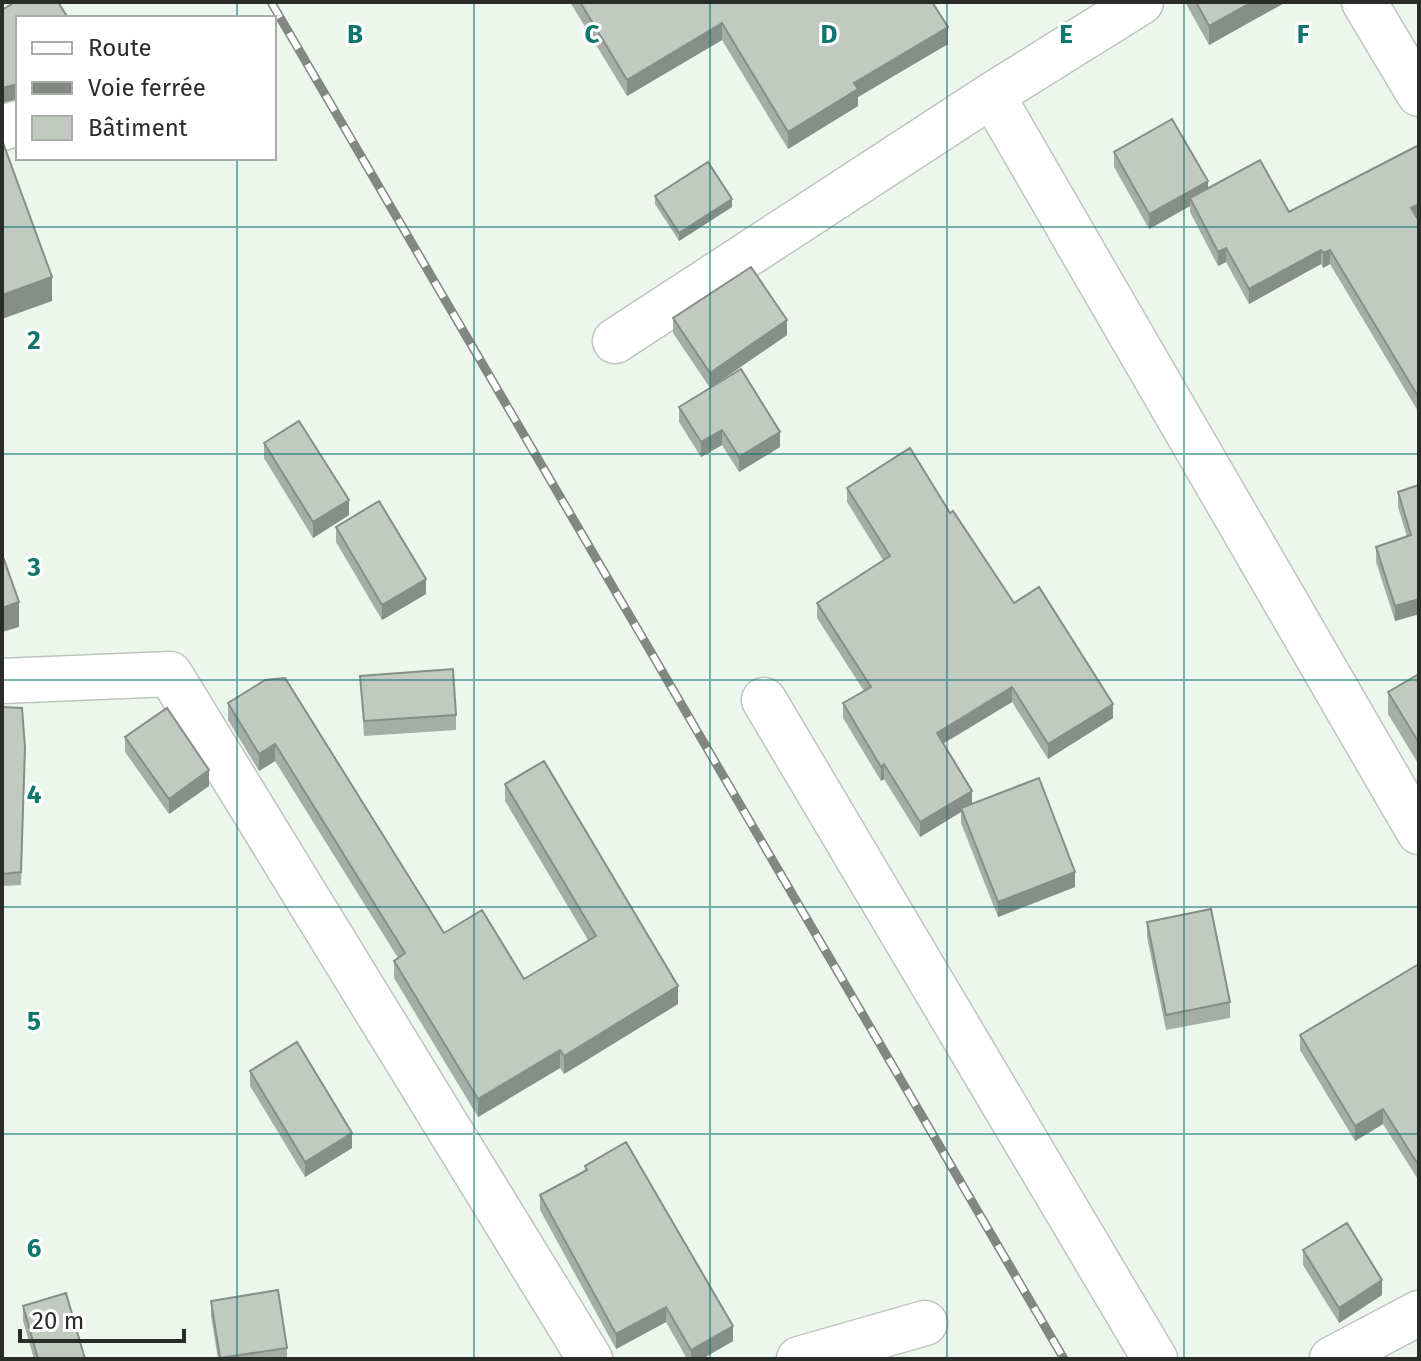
<svg xmlns="http://www.w3.org/2000/svg" width="1421" height="1361" font-family="'Fira Sans',sans-serif">
<rect width="100%" height="100%" fill="#edf6ed"/>
<g fill="none" stroke-linecap="round" stroke-linejoin="round">
<!-- street casing -->
<g stroke="#bdc5bd" stroke-width="47">
<path id="street" d="M 1364,2 L 1419,94
M 992,95 L 1419,832
M 2,128 L 18,123
M 615,341 L 992,95 L 1141,2
M 2,681 L 170,674 L 590,1359
M 764,700 L 1155,1359
M 799,1359 L 925,1323
M 1332,1359 L 1419,1313"/>
</g>
<!-- street -->
<use href="#street" stroke="#fff" stroke-width="44"/>
<!-- rail casing -->
<g stroke="#828782" stroke-width="9">
<path id="rail" d="M 271,2 L 1064,1359"/>
</g>
<!-- rail -->
<use href="#rail" stroke="#fff" stroke-width="6" stroke-dasharray="18" stroke-linecap="butt"/>
</g>
<!-- wall -->
<path fill="#a6ada6" d="M 570,2 L 932,2 L 948,44 L 858,97 L 858,106 L 788,149 L 722,40 L 627,96 Z
M 1185,2 L 1286,2 L 1209,45 Z
M 1114,152 L 1208,188 L 1289,212 L 1418,219 L 1419,221 L 1419,413 L 1330,264 L 1323,268 L 1321,264 L 1249,304 L 1226,262 L 1218,266 L 1190,212 L 1190,206 L 1149,229 L 1114,167 Z
M 655,196 L 732,207 L 679,241 L 655,204 Z
M 673,318 L 787,335 L 710,388 L 673,333 Z
M 679,407 L 780,447 L 739,472 L 722,445 L 701,457 L 679,422 Z
M 264,443 L 349,515 L 313,538 L 264,458 Z
M 1419,485 L 1419,614 L 1395,621 L 1376,562 L 1376,547 L 1407,537 L 1398,507 L 1398,492 Z
M 847,488 L 950,513 L 1014,603 L 1113,718 L 1048,759 L 1012,702 L 943,744 L 972,804 L 1075,887 L 998,917 L 961,823 L 961,812 L 920,837 L 884,779 L 881,781 L 843,718 L 843,703 L 864,691 L 817,618 L 817,603 L 883,560 L 847,502 Z
M 336,527 L 426,594 L 382,620 L 336,542 Z
M 1419,674 L 1419,765 L 1388,714 L 1388,692 Z
M 360,676 L 456,715 L 456,730 L 364,736 Z
M 265,680 L 444,933 L 524,979 L 588,940 L 505,801 L 505,784 L 678,1004 L 564,1074 L 560,1068 L 478,1117 L 394,978 L 394,961 L 398,958 L 275,761 L 259,771 L 228,720 L 228,703 Z
M 2,707 L 25,759 L 21,885 L 2,886 Z
M 125,737 L 209,786 L 169,814 L 125,752 Z
M 1147,922 L 1230,1002 L 1230,1018 L 1166,1030 L 1147,937 Z
M 1419,964 L 1419,1181 L 1383,1124 L 1355,1141 L 1300,1050 L 1300,1035 Z
M 250,1071 L 352,1148 L 305,1177 L 250,1086 Z
M 585,1166 L 733,1341 L 702,1359 L 687,1359 L 666,1322 L 616,1349 L 540,1210 L 540,1195 L 585,1171 Z
M 1303,1250 L 1382,1295 L 1339,1323 L 1303,1265 Z
M 211,1301 L 287,1348 L 287,1359 L 218,1359 L 211,1316 Z
M 23,1306 L 85,1359 L 34,1359 L 23,1321 Z"/>
<!-- shaded-wall -->
<path fill="#878d87" d="M 1252,2 L 1286,2 L 1209,45 L 1209,26 Z
M 722,23 L 722,40 L 627,96 L 627,80 Z
M 948,27 L 948,44 L 858,97 L 858,106 L 788,149 L 788,132 L 854,83 Z
M 18,84 L 18,99 L 2,103 L 2,88 Z
M 1208,181 L 1208,196 L 1190,198 L 1190,206 L 1149,229 L 1149,214 Z
M 732,199 L 732,207 L 679,241 L 679,233 Z
M 1419,204 L 1419,219 L 1411,222 L 1411,208 Z
M 1226,248 L 1226,262 L 1218,266 L 1218,252 Z
M 1321,250 L 1321,264 L 1249,304 L 1249,289 Z
M 1330,250 L 1330,264 L 1323,268 L 1323,253 Z
M 52,277 L 52,301 L 2,319 L 2,295 Z
M 787,320 L 787,335 L 710,388 L 710,373 Z
M 722,430 L 722,445 L 701,457 L 701,442 Z
M 780,432 L 780,447 L 739,472 L 739,457 Z
M 349,500 L 349,515 L 313,538 L 313,522 Z
M 426,579 L 426,594 L 382,620 L 382,605 Z
M 1419,599 L 1419,614 L 1395,621 L 1395,606 Z
M 19,602 L 19,627 L 2,632 L 2,608 Z
M 1012,687 L 1012,702 L 937,747 L 937,733 Z
M 1113,704 L 1113,718 L 1048,759 L 1048,744 Z
M 275,744 L 275,761 L 259,771 L 259,754 Z
M 884,764 L 884,779 L 881,781 L 881,767 Z
M 209,770 L 209,786 L 169,814 L 169,799 Z
M 972,791 L 972,805 L 961,808 L 961,812 L 920,837 L 920,822 Z
M 1075,872 L 1075,887 L 998,917 L 998,902 Z
M 678,986 L 678,1004 L 564,1074 L 564,1056 Z
M 560,1050 L 560,1068 L 478,1117 L 478,1099 Z
M 1383,1109 L 1383,1124 L 1355,1141 L 1355,1126 Z
M 352,1133 L 352,1148 L 305,1177 L 305,1162 Z
M 1382,1280 L 1382,1295 L 1339,1323 L 1339,1308 Z
M 666,1307 L 666,1322 L 616,1349 L 616,1334 Z
M 733,1326 L 733,1341 L 702,1359 L 691,1359 L 691,1350 Z"/>
<!-- building -->
<path fill="#c1c9c1" stroke="#878d87" stroke-width="2" d="M 15,2 L 58,2 L 68,18 L 18,18 L 18,84 L 2,88 L 2,10 Z
M 580,2 L 932,2 L 948,27 L 854,83 L 858,89 L 788,132 L 722,23 L 627,80 Z
M 1196,2 L 1252,2 L 1209,26 Z
M 1172,119 L 1208,181 L 1149,214 L 1114,152 Z
M 2,140 L 52,277 L 2,295 Z
M 1419,145 L 1419,204 L 1411,208 L 1419,221 L 1419,398 L 1330,250 L 1323,253 L 1321,250 L 1249,289 L 1226,248 L 1218,252 L 1190,198 L 1260,160 L 1289,212 Z
M 708,162 L 732,199 L 679,233 L 655,196 Z
M 751,267 L 787,320 L 710,373 L 673,318 Z
M 741,369 L 780,432 L 739,457 L 722,430 L 701,442 L 679,407 Z
M 299,421 L 349,500 L 313,522 L 264,443 Z
M 910,448 L 950,513 L 953,511 L 1014,603 L 1039,587 L 1113,704 L 1048,744 L 1012,687 L 937,733 L 972,791 L 920,822 L 884,764 L 881,767 L 843,703 L 871,687 L 817,603 L 890,556 L 847,488 Z
M 1419,485 L 1419,599 L 1395,606 L 1376,547 L 1411,535 L 1398,492 Z
M 379,501 L 426,579 L 382,605 L 336,527 Z
M 2,554 L 19,602 L 2,608 Z
M 453,669 L 456,715 L 364,721 L 360,676 Z
M 1419,674 L 1419,743 L 1388,692 Z
M 285,678 L 444,933 L 482,910 L 524,979 L 596,936 L 505,784 L 544,761 L 678,986 L 564,1056 L 560,1050 L 478,1099 L 394,961 L 405,953 L 275,744 L 259,754 L 228,703 L 265,680 Z
M 2,707 L 22,708 L 25,747 L 21,872 L 2,874 Z
M 167,708 L 209,770 L 169,799 L 125,737 Z
M 1039,778 L 1075,872 L 998,902 L 961,808 Z
M 1211,909 L 1230,1002 L 1166,1015 L 1147,922 Z
M 1419,964 L 1419,1166 L 1383,1109 L 1355,1126 L 1300,1035 Z
M 297,1042 L 352,1133 L 305,1162 L 250,1071 Z
M 626,1142 L 733,1326 L 691,1350 L 666,1307 L 616,1334 L 540,1195 L 587,1170 L 585,1166 Z
M 1347,1223 L 1382,1280 L 1339,1308 L 1303,1250 Z
M 278,1290 L 287,1348 L 220,1358 L 211,1301 Z
M 66,1293 L 85,1359 L 38,1359 L 23,1306 Z"/>
<!-- grid -->
<path fill="none" stroke="#0f766e" stroke-width="2" stroke-opacity="0.55" d="M 237,2 L 237,18M 474,2 L 474,1359M 710,2 L 710,1359M 947,2 L 947,1359M 1184,2 L 1184,1359M 237,158 L 237,1359M 2,227 L 1419,227M 2,454 L 1419,454M 2,680 L 1419,680M 2,907 L 1419,907M 2,1134 L 1419,1134"/>
<g font-size="26" text-anchor="middle" font-weight="bold" fill="#0f766e" stroke="#fff" stroke-width="6" stroke-linejoin="round" paint-order="stroke">
<text x="355" y="43">B</text>
<text x="592" y="43">C</text>
<text x="829" y="43">D</text>
<text x="1066" y="43">E</text>
<text x="1303" y="43">F</text>
<text x="34" y="349">2</text>
<text x="34" y="576">3</text>
<text x="34" y="803">4</text>
<text x="34" y="1030">5</text>
<text x="34" y="1257">6</text>
</g>
<!-- border -->
<rect width="1421" height="1361" fill="none" stroke="#292c29" stroke-width="8"/>
<!-- legend -->
<rect x="16" y="16" width="260" height="144" fill="#ffffff" stroke="#a9aba9" stroke-width="2"/>
<rect x="32" y="42" width="40" height="12" fill="#ffffff" stroke="#a9aba9" stroke-width="2"/>
<text x="88" y="56" font-size="24" fill="#292c29">Route</text>
<rect x="32" y="82" width="40" height="12" fill="#828782" stroke="#a9aba9" stroke-width="2"/>
<text x="88" y="96" font-size="24" fill="#292c29">Voie ferrée</text>
<rect x="32" y="116" width="40" height="24" fill="#c1c9c1" stroke="#a9aba9" stroke-width="2"/>
<text x="88" y="136" font-size="24" fill="#292c29">Bâtiment</text>
<!-- scale -->
<path d="M20 1329v12h164v-12" fill="none" stroke="#292c29" stroke-width="4"/>
<text x="32" y="1329" font-size="24" fill="#292c29" stroke="#ffffff" stroke-width="6" paint-order="stroke">20 m</text>
</svg>
